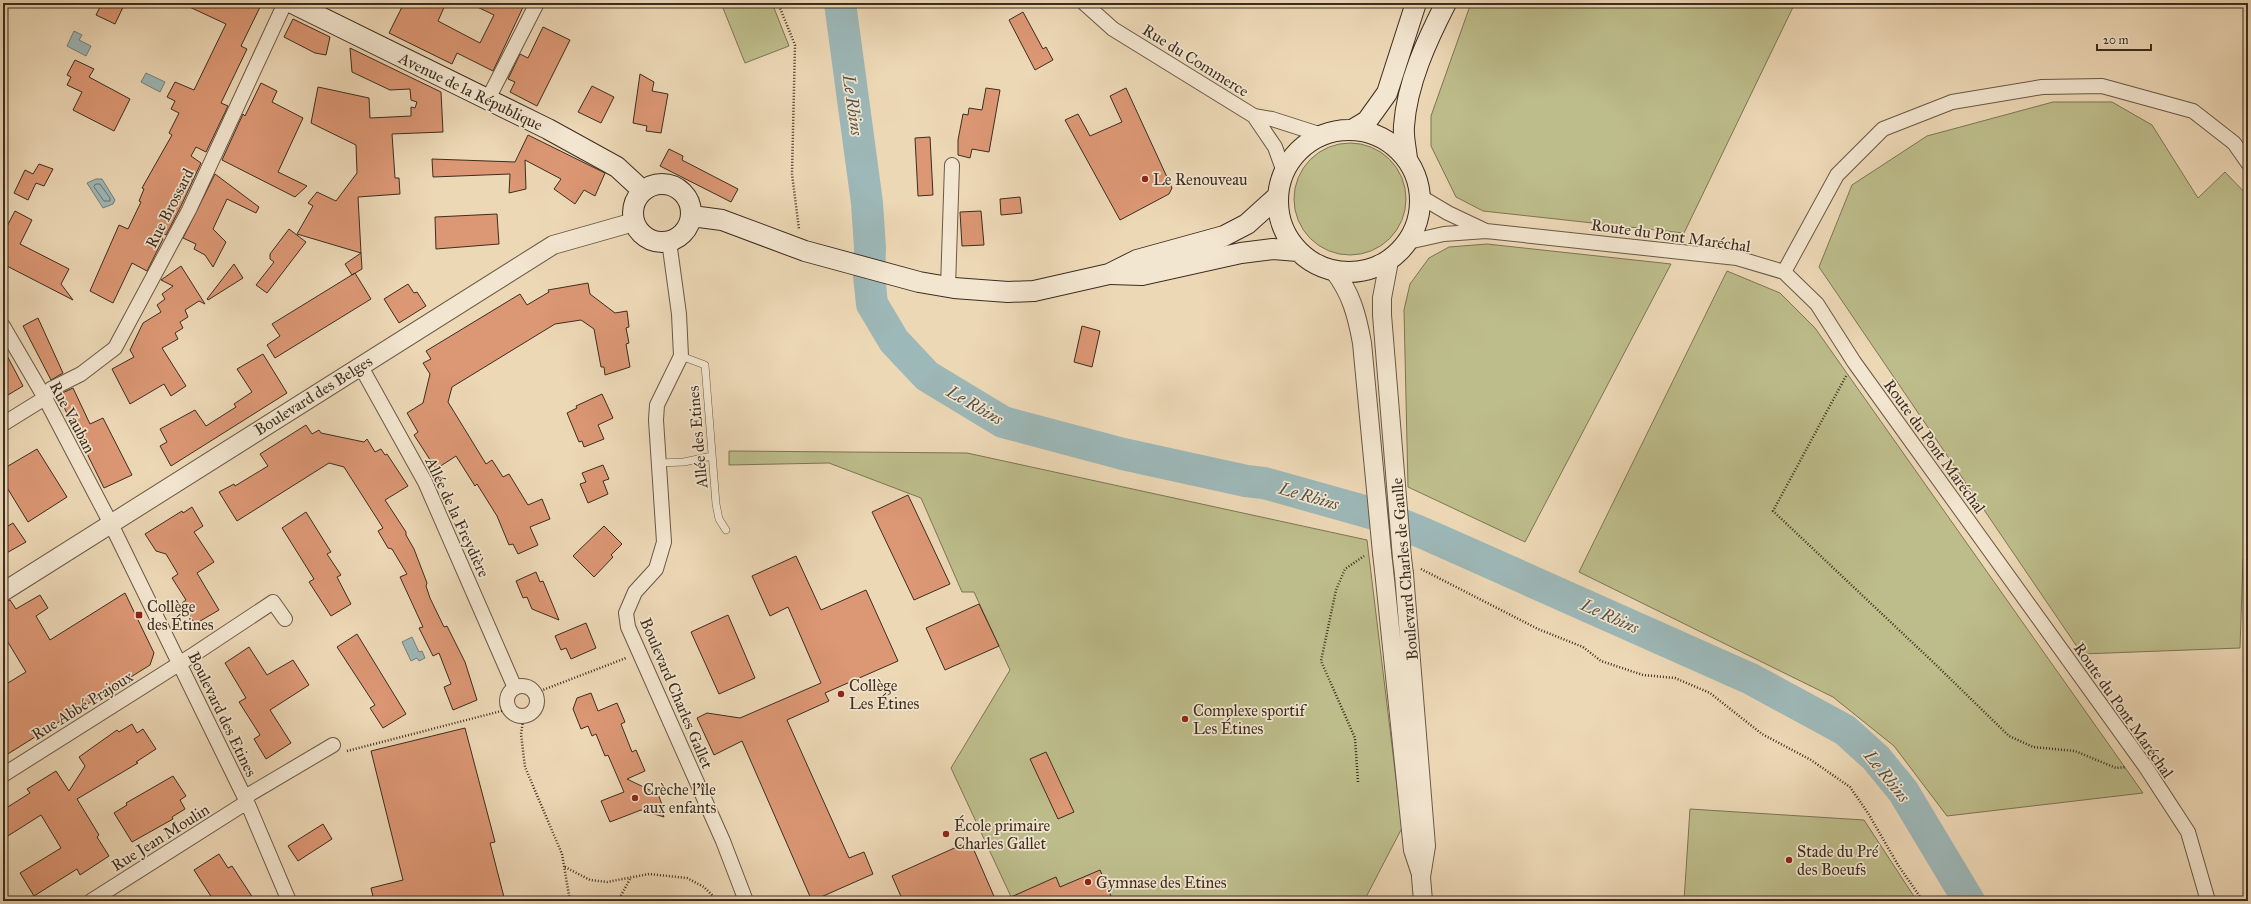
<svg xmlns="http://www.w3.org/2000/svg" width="2251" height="904" font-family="'IM FELL Great Primer',serif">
<rect width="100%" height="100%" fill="#edd8b6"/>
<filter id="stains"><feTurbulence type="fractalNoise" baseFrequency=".005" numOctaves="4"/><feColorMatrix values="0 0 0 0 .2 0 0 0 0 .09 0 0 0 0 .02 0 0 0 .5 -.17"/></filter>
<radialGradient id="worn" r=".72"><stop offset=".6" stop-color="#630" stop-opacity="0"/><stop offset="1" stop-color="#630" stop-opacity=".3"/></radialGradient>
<!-- green -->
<path fill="#bdbd8b" stroke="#7d7555" d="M 721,3 L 772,3 L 789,46 L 745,63 Z
M 1471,3 L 1795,3 L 1684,233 L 1483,211 L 1456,197 L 1431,146 L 1431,116 Z
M 2053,102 L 2112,102 L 2152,125 L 2198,198 L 2225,172 L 2248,196 L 2248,559 L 2243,559 L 2240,648 L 2082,654 L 1819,267 L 1852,185 L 1927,136 Z
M1294 199a56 56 0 1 1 112 0a56 56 0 1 1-112 0Z
M 1487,244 L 1671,264 L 1525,542 L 1408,487 L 1404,310 L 1410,284 L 1429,258 L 1449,247 Z
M 1727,271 L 1780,293 L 1815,328 L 2143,793 L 1947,816 L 1894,746 L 1833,697 L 1579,572 Z
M 729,451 L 967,453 L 1367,540 L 1402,828 L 1364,901 L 1013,901 L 951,768 L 1010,670 L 974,592 L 962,592 L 921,498 L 829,463 L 729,465 Z
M 1690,809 L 1864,820 L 1917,901 L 1684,901 Z"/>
<!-- water -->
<path fill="#9db8b8" stroke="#77807b" d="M 74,31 L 82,35 L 79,40 L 91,46 L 86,56 L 67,46 Z
M 146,73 L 165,82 L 160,92 L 141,82 Z
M 96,179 L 102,179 L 115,200 L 113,204 L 103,208 L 87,183 Z
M 412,637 L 419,652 L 422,651 L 425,658 L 419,661 L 417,658 L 411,661 L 402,642 Z"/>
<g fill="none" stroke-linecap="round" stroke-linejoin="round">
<!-- shore -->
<path stroke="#6d726c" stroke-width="1" d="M 96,184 L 100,184 L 110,198 L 110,201 L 104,201 L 94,187 Z"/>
<!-- river -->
<path stroke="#9db8b8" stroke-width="32" d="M 840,3 L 867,203 L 870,248 L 869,275 L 872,304 L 894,341 L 927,376 L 1003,422 L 1123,454 L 1246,481 L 1264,483 L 1378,515 L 1423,533 L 1751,679 L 1845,730 L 1876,758 L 1903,791 L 1969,901"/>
</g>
<!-- building -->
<path fill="#dc9774" stroke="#3d2d1f" d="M 102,3 L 125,3 L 115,24 L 96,15 Z
M 181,3 L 262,3 L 241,46 L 247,49 L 221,103 L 228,106 L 206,152 L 196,147 L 191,156 L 201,163 L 181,206 L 166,235 L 158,231 L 163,239 L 147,271 L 132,263 L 113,303 L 90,291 L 119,225 L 128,229 L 141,202 L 139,201 L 144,189 L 142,188 L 172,135 L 169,133 L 179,113 L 171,109 L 175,101 L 167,97 L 175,82 L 194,90 L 226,24 Z
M 404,3 L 446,3 L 438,21 L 480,43 L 494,15 L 469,3 L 525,3 L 493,71 L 457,53 L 452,64 L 389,33 Z
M 1023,12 L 1043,49 L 1046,47 L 1053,60 L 1035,70 L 1009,20 Z
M 293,19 L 330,37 L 326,55 L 315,53 L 284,37 Z
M 543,27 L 570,40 L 537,106 L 510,92 L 515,82 L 508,79 L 520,54 L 528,58 Z
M 350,48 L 441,92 L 443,132 L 392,134 L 395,178 L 399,178 L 400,194 L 358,197 L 361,253 L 297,234 L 313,206 L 308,203 L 317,192 L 336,201 L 357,173 L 356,145 L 311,123 L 318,87 L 369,98 L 370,118 L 411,116 L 411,107 L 415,108 L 417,102 L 411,100 L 410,89 L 390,90 L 352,72 Z
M 75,60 L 94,69 L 89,77 L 130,99 L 114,131 L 73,110 L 82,92 L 67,85 L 71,77 L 67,75 Z
M 640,74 L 654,82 L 652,91 L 668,94 L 661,133 L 646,131 L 647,126 L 633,123 Z
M 261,83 L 277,91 L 272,102 L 303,118 L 278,172 L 307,186 L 295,197 L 222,160 L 243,114 L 245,116 Z
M 592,86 L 614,97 L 601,123 L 578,112 Z
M 986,88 L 1000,90 L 989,152 L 972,149 L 970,158 L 958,155 L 958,140 L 963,114 L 968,115 L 969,108 L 982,110 Z
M 1126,88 L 1172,188 L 1169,194 L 1120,220 L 1065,120 L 1078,114 L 1090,136 L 1122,122 L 1110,96 Z
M 528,135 L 605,173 L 595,196 L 584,190 L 575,204 L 554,189 L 561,179 L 525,160 L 526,189 L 509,193 L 510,174 L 433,177 L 432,159 L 515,162 Z
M 930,137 L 933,195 L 918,196 L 915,138 Z
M 669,149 L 683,156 L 682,160 L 738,189 L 731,202 L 660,166 Z
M 39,164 L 53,169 L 44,186 L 36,183 L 28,200 L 14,193 L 25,170 L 33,174 Z
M 215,174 L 259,207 L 256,213 L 227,199 L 213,229 L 226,242 L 213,267 L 205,255 L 194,249 L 196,244 L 183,238 Z
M 1020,197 L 1022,213 L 1001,215 L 1000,199 Z
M 15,211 L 32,220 L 20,244 L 69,269 L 61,284 L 73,300 L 3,264 L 3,234 Z
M 981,211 L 984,245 L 962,246 L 960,212 Z
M 497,214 L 499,244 L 436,249 L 435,217 Z
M 289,229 L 306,242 L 267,293 L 256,285 L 274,262 L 270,259 L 270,254 Z
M 361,253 L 362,269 L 352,275 L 345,264 Z
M 234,264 L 243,278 L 208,300 L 207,299 Z
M 181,266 L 205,304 L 199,301 L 185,310 L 188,317 L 180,322 L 183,328 L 175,333 L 178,339 L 162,348 L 186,386 L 171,396 L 164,384 L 130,404 L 112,369 L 134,357 L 130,350 L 143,323 L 161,312 L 157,305 L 165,299 L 162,294 L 173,286 L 161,280 Z
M 355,273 L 371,299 L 275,358 L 267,345 L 280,336 L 272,324 Z
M 588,283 L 590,294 L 615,313 L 627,311 L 629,327 L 626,328 L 629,343 L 626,344 L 630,367 L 605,375 L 604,367 L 601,367 L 594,329 L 581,320 L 555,324 L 452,387 L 448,402 L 486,464 L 492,460 L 503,477 L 509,474 L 528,505 L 542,499 L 550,519 L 530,527 L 538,545 L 518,554 L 513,544 L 509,545 L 497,516 L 477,484 L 475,486 L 456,456 L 436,469 L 414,435 L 418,432 L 407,413 L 423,403 L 430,374 L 423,363 L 431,359 L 426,351 L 520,294 L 527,305 L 549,292 L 548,290 Z
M 408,284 L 414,293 L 417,292 L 426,306 L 399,323 L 384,299 Z
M 38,318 L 63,373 L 51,380 L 23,326 Z
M 1082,326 L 1100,331 L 1092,367 L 1074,362 Z
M 3,348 L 23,386 L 3,398 Z
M 263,354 L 287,393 L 171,466 L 160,446 L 167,442 L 160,429 L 195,410 L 206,426 L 236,407 L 234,404 L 252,392 L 237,369 Z
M 73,388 L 90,424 L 103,418 L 132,475 L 104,488 L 58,395 Z
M 602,394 L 613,418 L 598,425 L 604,439 L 584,447 L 582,441 L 579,442 L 567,413 L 577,408 L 576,406 Z
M 306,425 L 312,434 L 319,430 L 321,433 L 364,442 L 367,439 L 375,452 L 381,449 L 385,455 L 387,454 L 408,486 L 385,500 L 406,532 L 406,535 L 414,549 L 427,583 L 426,586 L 430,598 L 444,627 L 447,626 L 465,662 L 477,700 L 453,710 L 444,687 L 451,684 L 439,653 L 433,656 L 419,628 L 423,627 L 400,577 L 407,574 L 392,549 L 388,548 L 378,531 L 383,528 L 344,467 L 329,463 L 237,521 L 219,492 L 234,484 L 235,486 L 268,466 L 260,454 Z
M 37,449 L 67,497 L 28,522 L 3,481 L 3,469 Z
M 603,465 L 609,479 L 603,481 L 608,494 L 588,503 L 580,484 L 586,482 L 582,473 Z
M 908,495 L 950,584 L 914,600 L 872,512 Z
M 192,507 L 203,526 L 194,532 L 214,562 L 197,573 L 219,610 L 195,624 L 182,603 L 186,600 L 172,578 L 178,574 L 166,554 L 156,551 L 145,534 L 182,511 L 183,513 Z
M 306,512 L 331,552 L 327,554 L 341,575 L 337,577 L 351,604 L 331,616 L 309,582 L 314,579 L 282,528 Z
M 13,523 L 26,542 L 3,555 L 3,529 Z
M 604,526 L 622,544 L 611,555 L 613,557 L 594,577 L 573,556 Z
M 796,556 L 821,610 L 866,590 L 898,661 L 825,693 L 829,701 L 787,720 L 849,858 L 864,852 L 873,874 L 812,901 L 742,741 L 714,755 L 697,718 L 707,713 L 740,718 L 821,683 L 788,607 L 770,616 L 752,576 Z
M 536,572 L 540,582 L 543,581 L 559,620 L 532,609 L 527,597 L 523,598 L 516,581 Z
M 125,593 L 154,653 L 150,665 L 3,757 L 3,686 L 26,672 L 3,634 L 3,602 L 10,600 L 16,609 L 40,595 L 48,608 L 36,616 L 50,640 Z
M 979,604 L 999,646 L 945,670 L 926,628 Z
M 728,615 L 755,678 L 719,694 L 691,632 Z
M 586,623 L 596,648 L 571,659 L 566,648 L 561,650 L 555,636 Z
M 357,634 L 406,714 L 383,728 L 370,708 L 375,705 L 337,647 Z
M 249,647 L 267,675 L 293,660 L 309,685 L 270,710 L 291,743 L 266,759 L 254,739 L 260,735 L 239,702 L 246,698 L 225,663 Z
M 591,693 L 598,711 L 617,703 L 625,722 L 621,724 L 632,752 L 636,750 L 645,771 L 627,779 L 658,794 L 663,807 L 660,808 L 664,817 L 641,810 L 610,822 L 601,801 L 624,792 L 608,755 L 605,756 L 596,734 L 592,736 L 588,726 L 581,729 L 573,709 L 577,698 Z
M 132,724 L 137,733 L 143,729 L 156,749 L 136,762 L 138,763 L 77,799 L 99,835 L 97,837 L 109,856 L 80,875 L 77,869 L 34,896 L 20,873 L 61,848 L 41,815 L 3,839 L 3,810 L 30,793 L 27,789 L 56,771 L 69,791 L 85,766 L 79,757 L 117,730 L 119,732 Z
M 465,728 L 495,842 L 490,843 L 505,901 L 374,901 L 371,888 L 403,880 L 371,751 Z
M 1046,752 L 1074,812 L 1058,819 L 1030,759 Z
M 173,776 L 186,796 L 180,800 L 185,809 L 172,817 L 173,819 L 132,842 L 114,813 L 127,805 L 126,803 Z
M 323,824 L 332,839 L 298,861 L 288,846 Z
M 970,841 L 996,901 L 903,901 L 892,876 Z
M 219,854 L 228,868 L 232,866 L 255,901 L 214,901 L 194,870 Z
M 1100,870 L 1113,901 L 1002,901 L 1056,877 L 1060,887 Z"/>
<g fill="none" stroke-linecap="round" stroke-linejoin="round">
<!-- service casing -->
<g stroke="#695845" stroke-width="8">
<path id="service" d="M 681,356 L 705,365 L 716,504 L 719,519 L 726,530
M 659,463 L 684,462 L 712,456"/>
</g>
<!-- minor casing -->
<g stroke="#695845" stroke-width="16">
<path id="minor" d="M 1084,3 L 1113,29 L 1254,116 L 1275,147 L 1284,172
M 488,99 L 537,3
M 1254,116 L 1272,119 L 1322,135
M 1421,197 L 1448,213 L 1486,231
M 669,241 L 679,314 L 681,356 L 657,405 L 656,420 L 664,542 L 656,569 L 635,592 L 626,613 L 628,627 L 723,841 L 746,901
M 1408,242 L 1444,234 L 1486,231 L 1737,258 L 1784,272 L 1817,304 L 1854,362 L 2145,766 L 2188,832 L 2208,901
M 1784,272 L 1837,175 L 1883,129 L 1952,102 L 2042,87 L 2102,86 L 2193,111 L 2234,143 L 2248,163
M 948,287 L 952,165
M 3,326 L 45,398 L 111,524 L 247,802 L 289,901
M 360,365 L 425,482 L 515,688
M 3,424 L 45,398 L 51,389 L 81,374 L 115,348 L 189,210 L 285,3
M507 701a15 15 0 1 1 30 0a15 15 0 1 1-30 0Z
M 3,775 L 193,655 L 273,602 L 285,619
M 245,797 L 333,745
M 91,901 L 247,802"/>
</g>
<!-- tertiary casing -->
<g stroke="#695845" stroke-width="20">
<path id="tertiary" d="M 1389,261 L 1382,298 L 1382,315 L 1402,558
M 1334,271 C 1351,293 1357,315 1362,343 L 1382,553
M 1384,570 L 1413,850 L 1421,874
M 1404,574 L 1426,846 L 1421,877 L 1423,901
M 3,592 L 553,245 L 634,222"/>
</g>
<!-- secondary casing -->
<g stroke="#3d2d1f" stroke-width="22">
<path id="secondary" d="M 292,3 L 548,129 L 617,167 L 643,191
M1278 201a71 71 0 1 1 142 0a71 71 0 1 1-142 0Z
M 1352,130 L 1367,121 L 1387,93 L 1416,3
M 1407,159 C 1406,148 1403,137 1404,126 C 1407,83 1427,40 1446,3
M633 213a29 29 0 1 1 58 0a29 29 0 1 1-58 0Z
M 692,216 L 722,220 L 805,251 L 919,282 L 954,288 L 1008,292 L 1034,291 L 1109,274 L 1137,260 L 1224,236 L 1247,224 L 1278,196
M 1111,274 L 1142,275 L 1241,253 L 1273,249 L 1298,251"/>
</g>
<!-- path -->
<path stroke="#3d2d1f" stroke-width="2.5" stroke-dasharray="1 2" stroke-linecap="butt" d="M 778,3 L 795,45 L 792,174 L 799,229
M 1846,376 L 1773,511 L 1934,663 L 2009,736 L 2033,747 L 2075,751 L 2116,768 L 2126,767
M 1421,569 L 1538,629 L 1583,647 L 1601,661 L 1643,675 L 1675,678 L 1710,693 L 1762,734 L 1811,760 L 1850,787 L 1868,813 L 1898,865 L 1923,901
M 535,693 L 626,658
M 524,715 L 521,734 L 525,767 L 562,854 L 570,901
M 347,751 L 509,709
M 1358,782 L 1355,738 L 1321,661 L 1336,590 L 1345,569 L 1364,556
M 565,867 L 590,880 L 607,882 L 649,874 L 687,878 L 704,887 L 714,897 L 715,901
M 618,901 L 630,879"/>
<!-- service -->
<use href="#service" stroke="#f3e6d0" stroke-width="7"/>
<!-- minor -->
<use href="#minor" stroke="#f3e6d0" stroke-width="14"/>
<!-- tertiary -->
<use href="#tertiary" stroke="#f3e6d0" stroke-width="18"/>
<!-- secondary -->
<use href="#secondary" stroke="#f3e6d0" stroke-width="20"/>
<!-- tertiary-bridge casing -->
<g stroke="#695845" stroke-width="20" stroke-linecap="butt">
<path id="tertiary-bridge" d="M 1382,553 L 1384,570
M 1402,558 L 1404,574"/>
</g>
<!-- tertiary-bridge -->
<use href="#tertiary-bridge" stroke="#f3e6d0" stroke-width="18"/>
</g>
<!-- markers -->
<g fill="#8f2418" stroke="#f3e6d0" stroke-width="1.5">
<circle cx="1145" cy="179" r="4"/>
<rect x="135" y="611" width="8" height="8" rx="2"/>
<circle cx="841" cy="694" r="4"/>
<circle cx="1185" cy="719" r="4"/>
<circle cx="635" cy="798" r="4"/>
<circle cx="946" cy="834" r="4"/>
<circle cx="1789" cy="860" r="4"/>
<circle cx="1088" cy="882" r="4"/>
</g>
<g text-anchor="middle" stroke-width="3.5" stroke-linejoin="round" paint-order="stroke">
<!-- street labels -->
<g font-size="16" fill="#3d2d1f" stroke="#f3e6d0">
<text transform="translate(1196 60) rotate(32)" y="6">Rue du Commerce</text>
<text transform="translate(471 91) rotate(26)" y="6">Avenue de la République</text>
<text transform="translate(169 208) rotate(-63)" y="6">Rue Brossard</text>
<text transform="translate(1671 235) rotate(8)" y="6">Route du Pont Maréchal</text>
<text transform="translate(313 395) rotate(-32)" y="6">Boulevard des Belges</text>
<text transform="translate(73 417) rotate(62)" y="6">Rue Vauban</text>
<text transform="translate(697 437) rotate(-95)" y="6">Allée des Etines</text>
<text transform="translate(1935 446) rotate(54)" y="6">Route du Pont Maréchal</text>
<text transform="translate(458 517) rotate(65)" y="6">Allée de la Freydière</text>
<text transform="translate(1404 569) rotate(-95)" y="6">Boulevard Charles de Gaulle</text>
<text transform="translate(677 693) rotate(67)" y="6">Boulevard Charles Gallet</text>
<text transform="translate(82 705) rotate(-32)" y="6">Rue Abbé Prajoux</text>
<text transform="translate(2124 710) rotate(55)" y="6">Route du Pont Maréchal</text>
<text transform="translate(223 714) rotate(64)" y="6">Boulevard des Etines</text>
<text transform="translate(160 837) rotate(-32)" y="6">Rue Jean Moulin</text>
</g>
<!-- poi labels -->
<g font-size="16" fill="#3d2d1f" stroke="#f3e6d0" text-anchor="start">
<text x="1153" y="185">Le Renouveau</text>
<text x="147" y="612">Collège<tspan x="147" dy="18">des Étines</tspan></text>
<text x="849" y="691">Collège<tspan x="849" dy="18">Les Étines</tspan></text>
<text x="1193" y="716">Complexe sportif<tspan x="1193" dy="18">Les Étines</tspan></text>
<text x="643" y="795">Crèche l'île<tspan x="643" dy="18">aux enfants</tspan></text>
<text x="954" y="831">École primaire<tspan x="954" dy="18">Charles Gallet</tspan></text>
<text x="1797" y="857">Stade du Pré<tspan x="1797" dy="18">des Boeufs</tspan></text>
<text x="1096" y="888">Gymnase des Etines</text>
</g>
<!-- water labels -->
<g font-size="17" font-style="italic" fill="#555045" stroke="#f3e6d0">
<text transform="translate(853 105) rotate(82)" y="6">Le Rhins</text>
<text transform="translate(975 405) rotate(30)" y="6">Le Rhins</text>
<text transform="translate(1309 496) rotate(16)" y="6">Le Rhins</text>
<text transform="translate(1610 616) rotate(24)" y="6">Le Rhins</text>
<text transform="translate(1887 776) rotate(51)" y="6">Le Rhins</text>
</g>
</g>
<!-- margin -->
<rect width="2251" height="904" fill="none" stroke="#edd8b6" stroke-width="16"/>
<rect x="4" y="4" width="2243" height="896" fill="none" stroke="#3d2d1f" stroke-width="2"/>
<rect x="8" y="8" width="2235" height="888" fill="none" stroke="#3d2d1f"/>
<!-- scale -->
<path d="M2097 44v6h54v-6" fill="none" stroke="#3d2d1f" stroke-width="2"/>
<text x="2103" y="44" font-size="12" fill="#3d2d1f" stroke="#f3e6d0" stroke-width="3" paint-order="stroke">20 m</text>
<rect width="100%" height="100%" filter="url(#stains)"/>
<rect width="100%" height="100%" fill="url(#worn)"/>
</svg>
